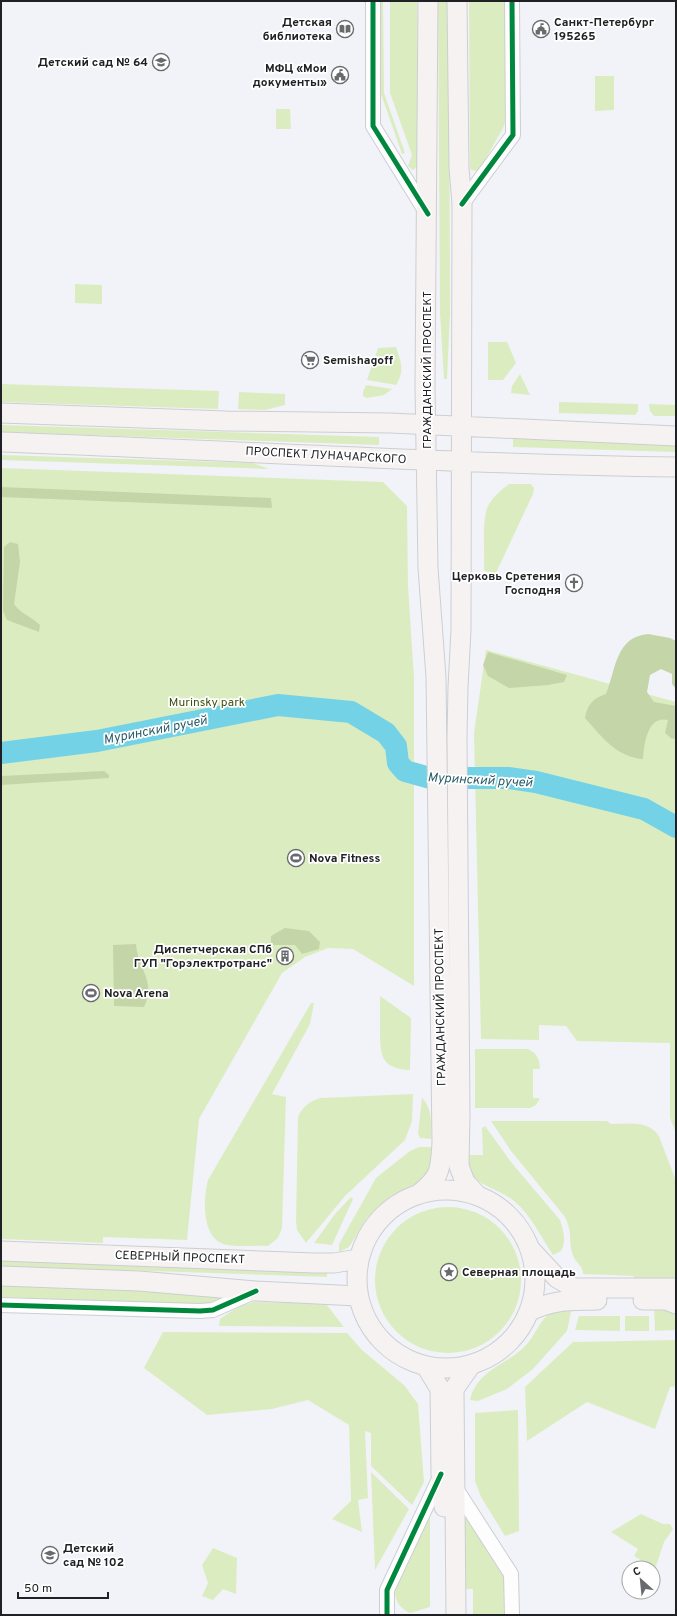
<svg xmlns="http://www.w3.org/2000/svg" width="677" height="1616" font-family="Overpass,sans-serif">
<rect width="100%" height="100%" fill="#f1f3f8"/>
<!-- green -->
<path fill="#dcecc1" d="M 381,1 L 383,1 L 384,93 L 405,153 L 402,154 L 381,94 Z
M 390,1 L 417,1 L 418,166 L 413,170 L 408,166 L 412,155 L 390,93 Z
M 438,1 L 449,1 L 450,314 L 447,379 L 444,379 L 440,313 Z
M 469,1 L 505,1 L 506,119 L 503,128 L 480,169 L 477,171 L 471,170 L 470,167 Z
M 595,76 L 614,76 L 614,110 L 595,111 Z
M 276,109 L 290,109 L 291,129 L 276,129 Z
M 75,284 L 102,285 L 102,304 L 75,303 Z
M 488,342 L 507,342 L 516,363 L 503,380 L 488,380 Z
M 396,347 C 401,363 405,370 396,385 L 367,380 L 378,348 Z
M 520,374 L 530,395 L 511,393 L 512,386 Z
M 1,384 L 219,391 L 218,409 L 1,402 Z
M 366,385 L 392,389 L 384,395 L 367,398 L 363,396 L 363,392 Z
M 239,392 L 285,394 L 285,405 L 265,410 L 238,409 Z
M 559,402 L 638,404 L 638,411 L 635,415 L 559,413 Z
M 649,404 L 676,405 L 676,416 L 654,416 L 650,411 Z
M 1,425 L 379,437 L 379,445 L 1,432 Z
M 513,438 L 676,444 L 676,452 L 513,447 Z
M 1,455 L 253,463 L 269,469 L 1,460 Z
M 1,468 L 383,482 L 407,506 L 408,586 L 414,678 L 414,986 L 353,949 L 328,948 L 305,957 L 282,973 L 199,1119 L 187,1240 L 103,1237 L 103,1243 L 1,1239 Z
M 509,484 L 531,484 L 534,488 L 533,494 L 495,575 L 484,570 C 485,553 481,518 489,504 C 494,496 501,490 509,484 Z
M 486,650 L 676,702 L 676,1133 L 670,1118 L 670,1043 L 577,1041 L 566,1026 L 539,1025 L 539,1040 L 481,1039 L 474,733 Z
M 380,996 L 411,1018 L 410,1070 C 381,1069 380,1055 380,1031 C 380,1019 380,1008 380,996 Z
M 311,1003 L 314,1003 L 310,1024 L 272,1094 L 286,1097 L 282,1228 L 278,1238 L 268,1246 C 254,1245 240,1247 227,1245 C 201,1240 203,1199 208,1180 Z
M 475,1049 L 528,1049 C 537,1053 540,1060 540,1069 L 533,1069 L 533,1098 L 540,1098 L 536,1105 L 530,1108 L 475,1108 Z
M 413,1094 L 412,1121 L 405,1140 L 345,1196 L 306,1243 L 297,1230 L 296,1222 L 298,1117 C 303,1106 309,1102 320,1098 Z
M 422,1098 C 433,1109 431,1124 431,1139 L 420,1138 L 418,1134 Z
M 491,1121 L 607,1121 L 611,1124 C 628,1124 648,1120 659,1136 L 676,1181 L 676,1281 L 634,1281 L 634,1276 L 583,1274 C 583,1265 576,1264 573,1255 C 568,1243 573,1233 565,1217 L 511,1151 Z
M 485,1126 L 511,1162 L 560,1220 C 563,1230 567,1241 561,1251 L 553,1255 C 541,1237 531,1215 514,1201 C 501,1190 479,1186 470,1173 L 467,1155 L 483,1155 L 482,1128 Z
M 419,1147 L 431,1147 L 431,1165 L 424,1180 L 392,1195 L 383,1202 L 367,1218 L 349,1247 L 339,1252 L 339,1244 L 376,1178 L 410,1151 Z
M 351,1197 L 353,1199 L 332,1245 L 314,1243 L 335,1214 Z
M375 1280a73 73 0 1 1 146 0a73 73 0 1 1-146 0Z
M 1,1260 L 327,1271 L 327,1277 L 1,1266 Z
M 1,1286 L 220,1294 L 223,1299 L 211,1303 L 199,1304 L 1,1297 Z
M 253,1302 L 326,1304 L 344,1327 L 219,1326 L 220,1319 L 238,1307 Z
M 572,1307 L 567,1331 L 533,1369 L 507,1389 L 478,1401 L 470,1400 C 477,1369 508,1365 527,1344 C 535,1335 539,1322 549,1314 C 554,1310 565,1309 572,1307 Z
M 654,1307 L 676,1311 L 676,1330 L 655,1331 Z
M 579,1316 L 620,1316 L 620,1331 L 575,1330 Z
M 625,1316 L 649,1316 L 649,1331 L 625,1331 Z
M 163,1332 L 347,1333 L 362,1350 L 404,1385 L 418,1404 L 424,1482 L 412,1505 L 371,1466 L 371,1433 L 365,1431 L 368,1498 L 358,1500 L 362,1532 L 332,1519 L 351,1501 L 349,1425 L 308,1400 L 272,1409 L 207,1415 L 144,1368 Z
M 676,1340 L 676,1386 L 670,1387 L 655,1429 L 587,1402 L 527,1441 L 525,1387 L 573,1342 Z
M 518,1410 L 519,1531 L 505,1536 L 481,1497 L 475,1481 L 475,1413 Z
M 371,1472 L 409,1509 L 375,1570 Z
M 641,1514 L 663,1524 L 670,1524 L 673,1529 L 664,1542 L 655,1569 L 634,1556 L 638,1549 L 611,1532 Z
M 430,1517 L 430,1607 L 410,1613 C 400,1609 394,1600 395,1589 C 396,1571 421,1534 430,1517 Z
M 470,1518 L 504,1575 L 506,1615 L 473,1615 L 473,1589 L 462,1589 L 463,1520 Z
M 213,1548 L 237,1558 L 236,1594 L 223,1589 L 213,1600 L 202,1596 L 208,1583 L 202,1565 Z"/>
<!-- forest -->
<path fill="#c4d5a7" d="M 1,487 L 271,498 L 272,508 L 1,497 Z
M 10,542 L 18,544 L 20,562 L 14,604 C 21,614 32,617 40,625 L 39,632 L 7,620 L 3,611 L 4,547 Z
M 648,634 L 670,638 L 676,641 L 676,689 L 672,684 L 672,674 L 661,669 L 650,675 L 647,692 L 654,702 L 676,706 L 676,738 L 672,739 L 665,733 L 668,720 C 647,715 644,745 643,759 C 616,757 601,736 585,718 C 587,705 593,698 606,694 C 616,670 615,637 648,634 Z
M 488,652 L 567,675 L 564,682 L 548,685 L 509,688 L 488,676 L 483,665 Z
M 104,771 L 109,775 L 109,778 L 1,785 L 1,776 Z
M 285,928 L 309,931 L 320,942 L 319,949 L 302,954 L 295,945 L 271,945 L 271,936 Z
M 136,944 C 137,968 157,981 144,1007 L 114,1006 L 113,945 Z"/>
<g fill="none" stroke-linecap="round" stroke-linejoin="round">
<!-- river -->
<path stroke="#74d2e6" stroke-width="22" d="M 1,753 L 97,741 L 278,705 L 351,712 L 386,733 L 396,746 L 398,763 L 405,771 L 430,778 L 508,778 L 536,782 L 644,809 L 676,827"/>
<!-- street casing -->
<g stroke="#ccced2" stroke-width="16">
<path id="street" d="M 373,1 L 373,126 L 426,212
M 462,204 L 513,135 L 512,1
M 1,1305 L 200,1311 L 213,1310 L 256,1291
M 455,1487 L 511,1574 L 512,1615
M 387,1615 L 387,1590 L 441,1475"/>
</g>
<!-- secondary casing -->
<g stroke="#ccced2" stroke-width="21">
<path id="secondary" d="M 457,1 L 459,168 L 462,204 L 461,630 L 458,687 L 457,737 L 460,1115 L 459,1166 L 465,1182 L 476,1194
M 1,413 L 226,421 L 390,423 L 676,436
M 1,442 C 226,450 451,464 676,467
M357 1279a89 89 0 1 1 178 0a89 89 0 1 1-178 0Z
M 419,1194 C 441,1176 440,1171 442,1143 L 436,677 L 428,568 L 425,386 L 428,1
M 530,1249 L 557,1278 L 574,1288 L 676,1288
M 1,1251 L 314,1263 L 334,1263 L 359,1259
M 1,1276 L 139,1281 L 256,1291 L 358,1296
M 643,1300 L 666,1300 L 676,1304
M 530,1311 C 555,1299 570,1301 597,1300
M 426,1366 L 440,1389 L 441,1474 L 444,1507
M 456,1615 L 454,1389 L 471,1365"/>
</g>
<!-- street -->
<use href="#street" stroke="#fdfdfe" stroke-width="14"/>
<!-- secondary -->
<use href="#secondary" stroke="#f6f2f2" stroke-width="19"/>
<!-- cycleway casing -->
<g stroke="#fff" stroke-width="8">
<path id="cycleway" d="M 373,1 L 373,126 L 428,214
M 462,204 L 513,135 L 512,1
M 1,1305 L 200,1311 L 213,1310 L 256,1291
M 387,1615 L 387,1590 L 441,1474"/>
</g>
<!-- cycleway -->
<use href="#cycleway" stroke="#00873e" stroke-width="5"/>
</g>
<!-- icons -->
<defs>
<g id="library-ring" transform="scale(0.9)"><circle r="9.5" fill="#fff" stroke="#696a6e" stroke-width="1.5"/><path d="M-6-4Q-3-5.5-.7-3.5V5Q-3 3-6 4ZM6-4Q3-5.5 .7-3.5V5Q3 3 6 4Z" fill="#696a6e"/></g>
<g id="civic-ring" transform="scale(0.9)"><circle r="9.5" fill="#fff" stroke="#696a6e" stroke-width="1.5"/><path d="M-.6-6.5H3V-4.5H.6V-3L4-1V1h2V6H-6V1h2V-1L-.6-3ZM-1.2 2.5V6h2.4V2.5Z" fill="#696a6e"/></g>
<g id="school-ring" transform="scale(0.9)"><circle r="9.5" fill="#fff" stroke="#696a6e" stroke-width="1.5"/><path d="M0-5L7-2L0 1L-7-2ZM-4 1L0 2.5L4 1V4Q0 6-4 4Z" fill="#696a6e"/></g>
<g id="supermarket-ring" transform="scale(0.9)"><circle r="9.5" fill="#fff" stroke="#696a6e" stroke-width="1.5"/><path d="M-6-5.5h2.5l.6 2H6L4.5 2H-2.5L-4.4-4H-6ZM-1.5 3.2a1.3 1.3 0 1 0 .1 0ZM3 3.2a1.3 1.3 0 1 0 .1 0Z" fill="#696a6e"/></g>
<g id="church-ring" transform="scale(0.9)"><circle r="9.5" fill="#fff" stroke="#696a6e" stroke-width="1.5"/><path d="M-1.2-6h2.4v3.5h3.3v2.4h-3.3V6h-2.4V-.1h-3.3v-2.4h3.3Z" fill="#696a6e"/></g>
<g id="stadium-ring" transform="scale(0.9)"><circle r="9.5" fill="#fff" stroke="#696a6e" stroke-width="1.5"/><path d="M0-5a6.5 5 0 1 0 0 10a6.5 5 0 1 0 0-10ZM-3.5-1.8h7v3.6h-7Z" fill="#696a6e"/></g>
<g id="building-ring" transform="scale(0.9)"><circle r="9.5" fill="#fff" stroke="#696a6e" stroke-width="1.5"/><path d="M-4-6H4V6H1V3H-1V6H-4ZM-2.5-4.3h1.7v1.8h-1.7ZM.8-4.3h1.7v1.8H.8ZM-2.5-1h1.7V.8h-1.7ZM.8-1h1.7V.8H.8Z" fill="#696a6e"/></g>
<g id="sight-ring" transform="scale(0.9)"><circle r="9.5" fill="#fff" stroke="#696a6e" stroke-width="1.5"/><path d="M0-6L1.8-2.2L6-1.7L2.9 1.2L3.7 5.4L0 3.3L-3.7 5.4L-2.9 1.2L-6-1.7L-1.8-2.2Z" fill="#696a6e"/></g>
</defs>
<g fill-rule="evenodd">
<use href="#library-ring" x="345" y="29"/>
<use href="#civic-ring" x="541" y="29"/>
<use href="#school-ring" x="161" y="62"/>
<use href="#civic-ring" x="340" y="75"/>
<use href="#supermarket-ring" x="310" y="360"/>
<use href="#church-ring" x="574" y="583"/>
<use href="#stadium-ring" x="296" y="858"/>
<use href="#building-ring" x="285" y="956"/>
<use href="#stadium-ring" x="91" y="993"/>
<use href="#sight-ring" x="449" y="1272"/>
<use href="#school-ring" x="50" y="1555"/>
</g>
<g text-anchor="middle" stroke-width="3.5" stroke-linejoin="round" paint-order="stroke">
<!-- poi labels -->
<g font-size="12" font-weight="bold" fill="#202124" stroke="#fff" text-anchor="start">
<text x="332" y="26" text-anchor="end">Детская<tspan x="332" dy="14">библиотека</tspan></text>
<text x="554" y="26">Санкт-Петербург<tspan x="554" dy="14">195265</tspan></text>
<text x="148" y="66" text-anchor="end">Детский сад № 64</text>
<text x="327" y="72" text-anchor="end">МФЦ «Мои<tspan x="327" dy="14">документы»</tspan></text>
<text x="323" y="364">Semishagoff</text>
<text x="561" y="580" text-anchor="end">Церковь Сретения<tspan x="561" dy="14">Господня</tspan></text>
<text x="309" y="862">Nova Fitness</text>
<text x="272" y="953" text-anchor="end">Диспетчерская СПб<tspan x="272" dy="14">ГУП "Горэлектротранс"</tspan></text>
<text x="104" y="997">Nova Arena</text>
<text x="462" y="1276">Северная площадь</text>
<text x="63" y="1552">Детский<tspan x="63" dy="14">сад № 102</tspan></text>
</g>
<!-- street labels -->
<g font-size="12" fill="#202124" stroke="#fff">
<text transform="translate(427 370) rotate(-90)" y="4">ГРАЖДАНСКИЙ ПРОСПЕКТ</text>
<text transform="translate(326 455) rotate(3)" y="4">ПРОСПЕКТ ЛУНАЧАРСКОГО</text>
<text transform="translate(440 1007) rotate(-91)" y="4">ГРАЖДАНСКИЙ ПРОСПЕКТ</text>
<text transform="translate(180 1257) rotate(2)" y="4">СЕВЕРНЫЙ ПРОСПЕКТ</text>
</g>
<!-- park labels -->
<g font-size="12" fill="#3f5011" stroke="#fff">
<text x="207" y="706">Murinsky park</text>
</g>
<!-- water labels -->
<g font-size="13" font-style="italic" fill="#295e69" stroke="#fff">
<text transform="translate(155 729) rotate(-11)" y="5">Муринский ручей</text>
<text transform="translate(480 779) rotate(3)" y="5">Муринский ручей</text>
</g>
</g>
<!-- border -->
<rect width="677" height="1616" fill="none" stroke="#202124" stroke-width="4"/>
<!-- north arrow -->
<g transform="translate(641 1580) rotate(333)"><circle r="19" fill="#ffffff" stroke="#a6a6a7"/>
<path d="M0-3L7 15L0 10L-7 15Z" fill="#696a6e"/>
<text y="-6" font-size="11" font-weight="bold" text-anchor="middle" fill="#202124">С</text>
</g>
<!-- scale -->
<path d="M18 1592v6h90v-6" fill="none" stroke="#202124" stroke-width="2"/>
<text x="24" y="1592" font-size="12" fill="#202124" stroke="#ffffff" stroke-width="3" paint-order="stroke">50 m</text>
</svg>
